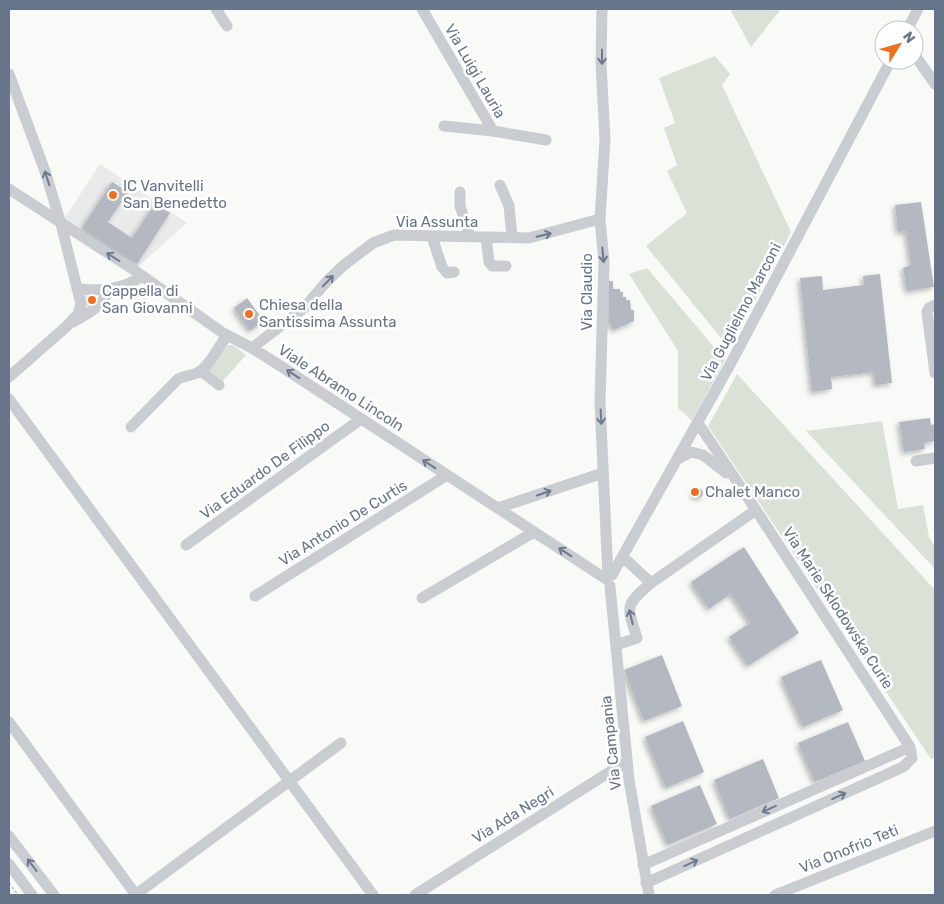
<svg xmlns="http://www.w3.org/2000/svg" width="944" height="904" font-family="Rubik,sans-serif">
<defs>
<filter id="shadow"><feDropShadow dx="-2.5" dy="2.5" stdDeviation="2.5" flood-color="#0004"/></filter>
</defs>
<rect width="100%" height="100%" fill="#f9faf7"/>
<!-- built -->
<path fill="#eaeaea" d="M 100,164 L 187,223 L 134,270 L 61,224 Z"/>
<!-- green -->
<path fill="#dae2d8" d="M 730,9 L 781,9 L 751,47 Z
M 715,56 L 730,74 L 722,85 L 791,232 L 730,349 L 646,246 L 687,213 L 667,171 L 677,165 L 664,128 L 675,123 L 659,78 Z
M 647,268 L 725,360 L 692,421 L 678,408 L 678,351 L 629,274 Z
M 228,345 L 233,345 L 246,355 L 223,381 L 209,370 Z
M 737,374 L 935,590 L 935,757 L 931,759 L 708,426 Z
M 882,421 L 898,509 L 923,505 L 929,537 L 935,547 L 935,569 L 806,431 Z"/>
<!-- building -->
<path fill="#b4b9c1" filter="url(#shadow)" d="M 112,182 L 128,192 L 108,222 L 132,238 L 155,204 L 170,213 L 137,264 L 82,228 Z
M 921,202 L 934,287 L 907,291 L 903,268 L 911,265 L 906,231 L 898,232 L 895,205 Z
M 880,274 L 892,383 L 875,385 L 874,372 L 831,377 L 832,389 L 812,392 L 800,278 L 822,276 L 823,290 L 864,285 L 863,276 Z
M 609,281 L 613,281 L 613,289 L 620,289 L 620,292 L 623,292 L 623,297 L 626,297 L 626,300 L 630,300 L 631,310 L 634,310 L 634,321 L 614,330 L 609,323 Z
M 90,294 L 97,301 L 94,305 L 86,298 Z
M 247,298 L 264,321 L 250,331 L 234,308 Z
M 930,418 L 931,425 L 935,424 L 935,441 L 924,443 L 925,449 L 904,452 L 899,422 Z
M693 493a5 5 0 1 1 10 0a5 5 0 1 1-10 0Z
M 744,547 L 799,633 L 748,666 L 729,637 L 750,623 L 731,594 L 709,609 L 691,582 Z
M 662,655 L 682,706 L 644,721 L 624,670 Z
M 821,660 L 843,710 L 803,727 L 781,677 Z
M 683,721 L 704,772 L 666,788 L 645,737 Z
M 848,722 L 865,761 L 815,782 L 798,743 Z
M 763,759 L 779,798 L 730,819 L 714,780 Z
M 700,785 L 717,824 L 668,845 L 651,806 Z"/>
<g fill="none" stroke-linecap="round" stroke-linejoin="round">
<!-- path -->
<path stroke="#c3c4c7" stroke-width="2" stroke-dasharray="2.5 2.5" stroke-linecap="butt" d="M 9,883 L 18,895"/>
<!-- minor -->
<path stroke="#c9ccd0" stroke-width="11" d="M 216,9 L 227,26
M 422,9 L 493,131 L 444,126
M 602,9 L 601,64 L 605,139 L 600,219 L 604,262 L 600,402 L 608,576
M 907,30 L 918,9
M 914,54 L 935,84
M 9,74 L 46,174 L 61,224 L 81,304 L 78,314 L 67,326 L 9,377
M 493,131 L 546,140
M 500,185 L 509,206 L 512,237
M 9,189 L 134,270 L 223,333 L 252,348 L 279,365 L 606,579
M 460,192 L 460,206 L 470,237
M 432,237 L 442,267 L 447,273 L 454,272
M 486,237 L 489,262 L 492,266 L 506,266
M 77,289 C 101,291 122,290 142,276
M 935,305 L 929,308 L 927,312 L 935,373
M 73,322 C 91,312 100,308 110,289
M 252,348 L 304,308 L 328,280 L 344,265 L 373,243 L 394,235 L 529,238 L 600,219
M 201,371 L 219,385
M 9,399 L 373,895
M 131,427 L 178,379 C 184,376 190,376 197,373 C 208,369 220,345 227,335
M 678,459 L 691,452 L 703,455 L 726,473
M 916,461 L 935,458
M 498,508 L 603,473
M 186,545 L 361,419
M 623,557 L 651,583 L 756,510
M 612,575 L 732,361 L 891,60
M 610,586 L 629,780 L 649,895
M 255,596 L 447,475
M 422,598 L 534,532
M 616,645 L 637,638 C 627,606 624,606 651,583
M 9,722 L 136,895
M 9,836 L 54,895
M 9,864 L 32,895
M 643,865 L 910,747
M 646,883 L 903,767 L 912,758 L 910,747 L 756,510 L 698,423
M 135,895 L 341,743
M 415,895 L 627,761
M 775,895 L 935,831"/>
</g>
<!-- one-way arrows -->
<defs><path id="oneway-shaft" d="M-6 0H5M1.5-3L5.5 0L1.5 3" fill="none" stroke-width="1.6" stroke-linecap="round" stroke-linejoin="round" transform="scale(1.25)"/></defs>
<g stroke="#6c798e">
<use href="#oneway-shaft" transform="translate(602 57) rotate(90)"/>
<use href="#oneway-shaft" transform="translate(47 178) rotate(-108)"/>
<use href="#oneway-shaft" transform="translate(544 235) rotate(-13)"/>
<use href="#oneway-shaft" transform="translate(603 255) rotate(85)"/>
<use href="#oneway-shaft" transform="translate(113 257) rotate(-148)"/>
<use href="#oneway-shaft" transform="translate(328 281) rotate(-46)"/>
<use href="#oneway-shaft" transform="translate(293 374) rotate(-147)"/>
<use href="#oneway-shaft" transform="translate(601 417) rotate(87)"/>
<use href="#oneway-shaft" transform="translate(429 464) rotate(-147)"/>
<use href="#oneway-shaft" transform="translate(544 493) rotate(-19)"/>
<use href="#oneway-shaft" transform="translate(565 552) rotate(-147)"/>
<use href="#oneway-shaft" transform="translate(631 617) rotate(-103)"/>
<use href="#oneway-shaft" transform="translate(839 796) rotate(-24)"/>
<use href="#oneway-shaft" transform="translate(769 809) rotate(156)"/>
<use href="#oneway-shaft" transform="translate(691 863) rotate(-24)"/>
<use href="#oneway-shaft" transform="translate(32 865) rotate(-127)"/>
</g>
<!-- markers -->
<g fill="#ef6f22" stroke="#fff" stroke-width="2">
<circle cx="113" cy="195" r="5"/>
<circle cx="92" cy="300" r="5"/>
<circle cx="249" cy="314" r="5"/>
<circle cx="695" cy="492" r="5"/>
</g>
<g text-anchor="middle" stroke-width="5" stroke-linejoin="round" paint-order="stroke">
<!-- street labels -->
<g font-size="15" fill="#67758a" stroke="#fff">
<text transform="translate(475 71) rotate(60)" y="5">Via Luigi Lauria</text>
<text x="437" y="227">Via Assunta</text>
<text transform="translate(587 292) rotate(-90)" y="5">Via Claudio</text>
<text transform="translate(741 312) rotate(-62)" y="5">Via Guglielmo Marconi</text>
<text transform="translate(341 388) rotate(33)" y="5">Viale Abramo Lincoln</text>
<text transform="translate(265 470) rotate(-36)" y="5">Via Eduardo De Filippo</text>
<text transform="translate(343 523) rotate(-32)" y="5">Via Antonio De Curtis</text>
<text transform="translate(838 608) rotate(57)" y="5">Via Marie Sklodowska Curie</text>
<text transform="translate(611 743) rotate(-96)" y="5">Via Campania</text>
<text transform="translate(513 815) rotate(-32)" y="5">Via Ada Negri</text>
<text transform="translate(849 849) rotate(-22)" y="5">Via Onofrio Teti</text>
</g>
<!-- poi labels -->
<g font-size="15" fill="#67758a" stroke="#fff" text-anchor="start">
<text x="123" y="191">IC Vanvitelli<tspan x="123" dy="17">San Benedetto</tspan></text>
<text x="102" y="296">Cappella di<tspan x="102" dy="17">San Giovanni</tspan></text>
<text x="259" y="310">Chiesa della<tspan x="259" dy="17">Santissima Assunta</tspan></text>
<text x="705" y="497">Chalet Manco</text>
</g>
</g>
<!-- border -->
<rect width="944" height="904" fill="none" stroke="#67758a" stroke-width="20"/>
<!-- north arrow -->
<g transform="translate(899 45) rotate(53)"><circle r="24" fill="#ffffff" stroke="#c2c8d0"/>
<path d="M0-4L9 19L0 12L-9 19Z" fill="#ef6f22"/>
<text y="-8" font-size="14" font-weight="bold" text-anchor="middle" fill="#67758a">N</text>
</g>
</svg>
